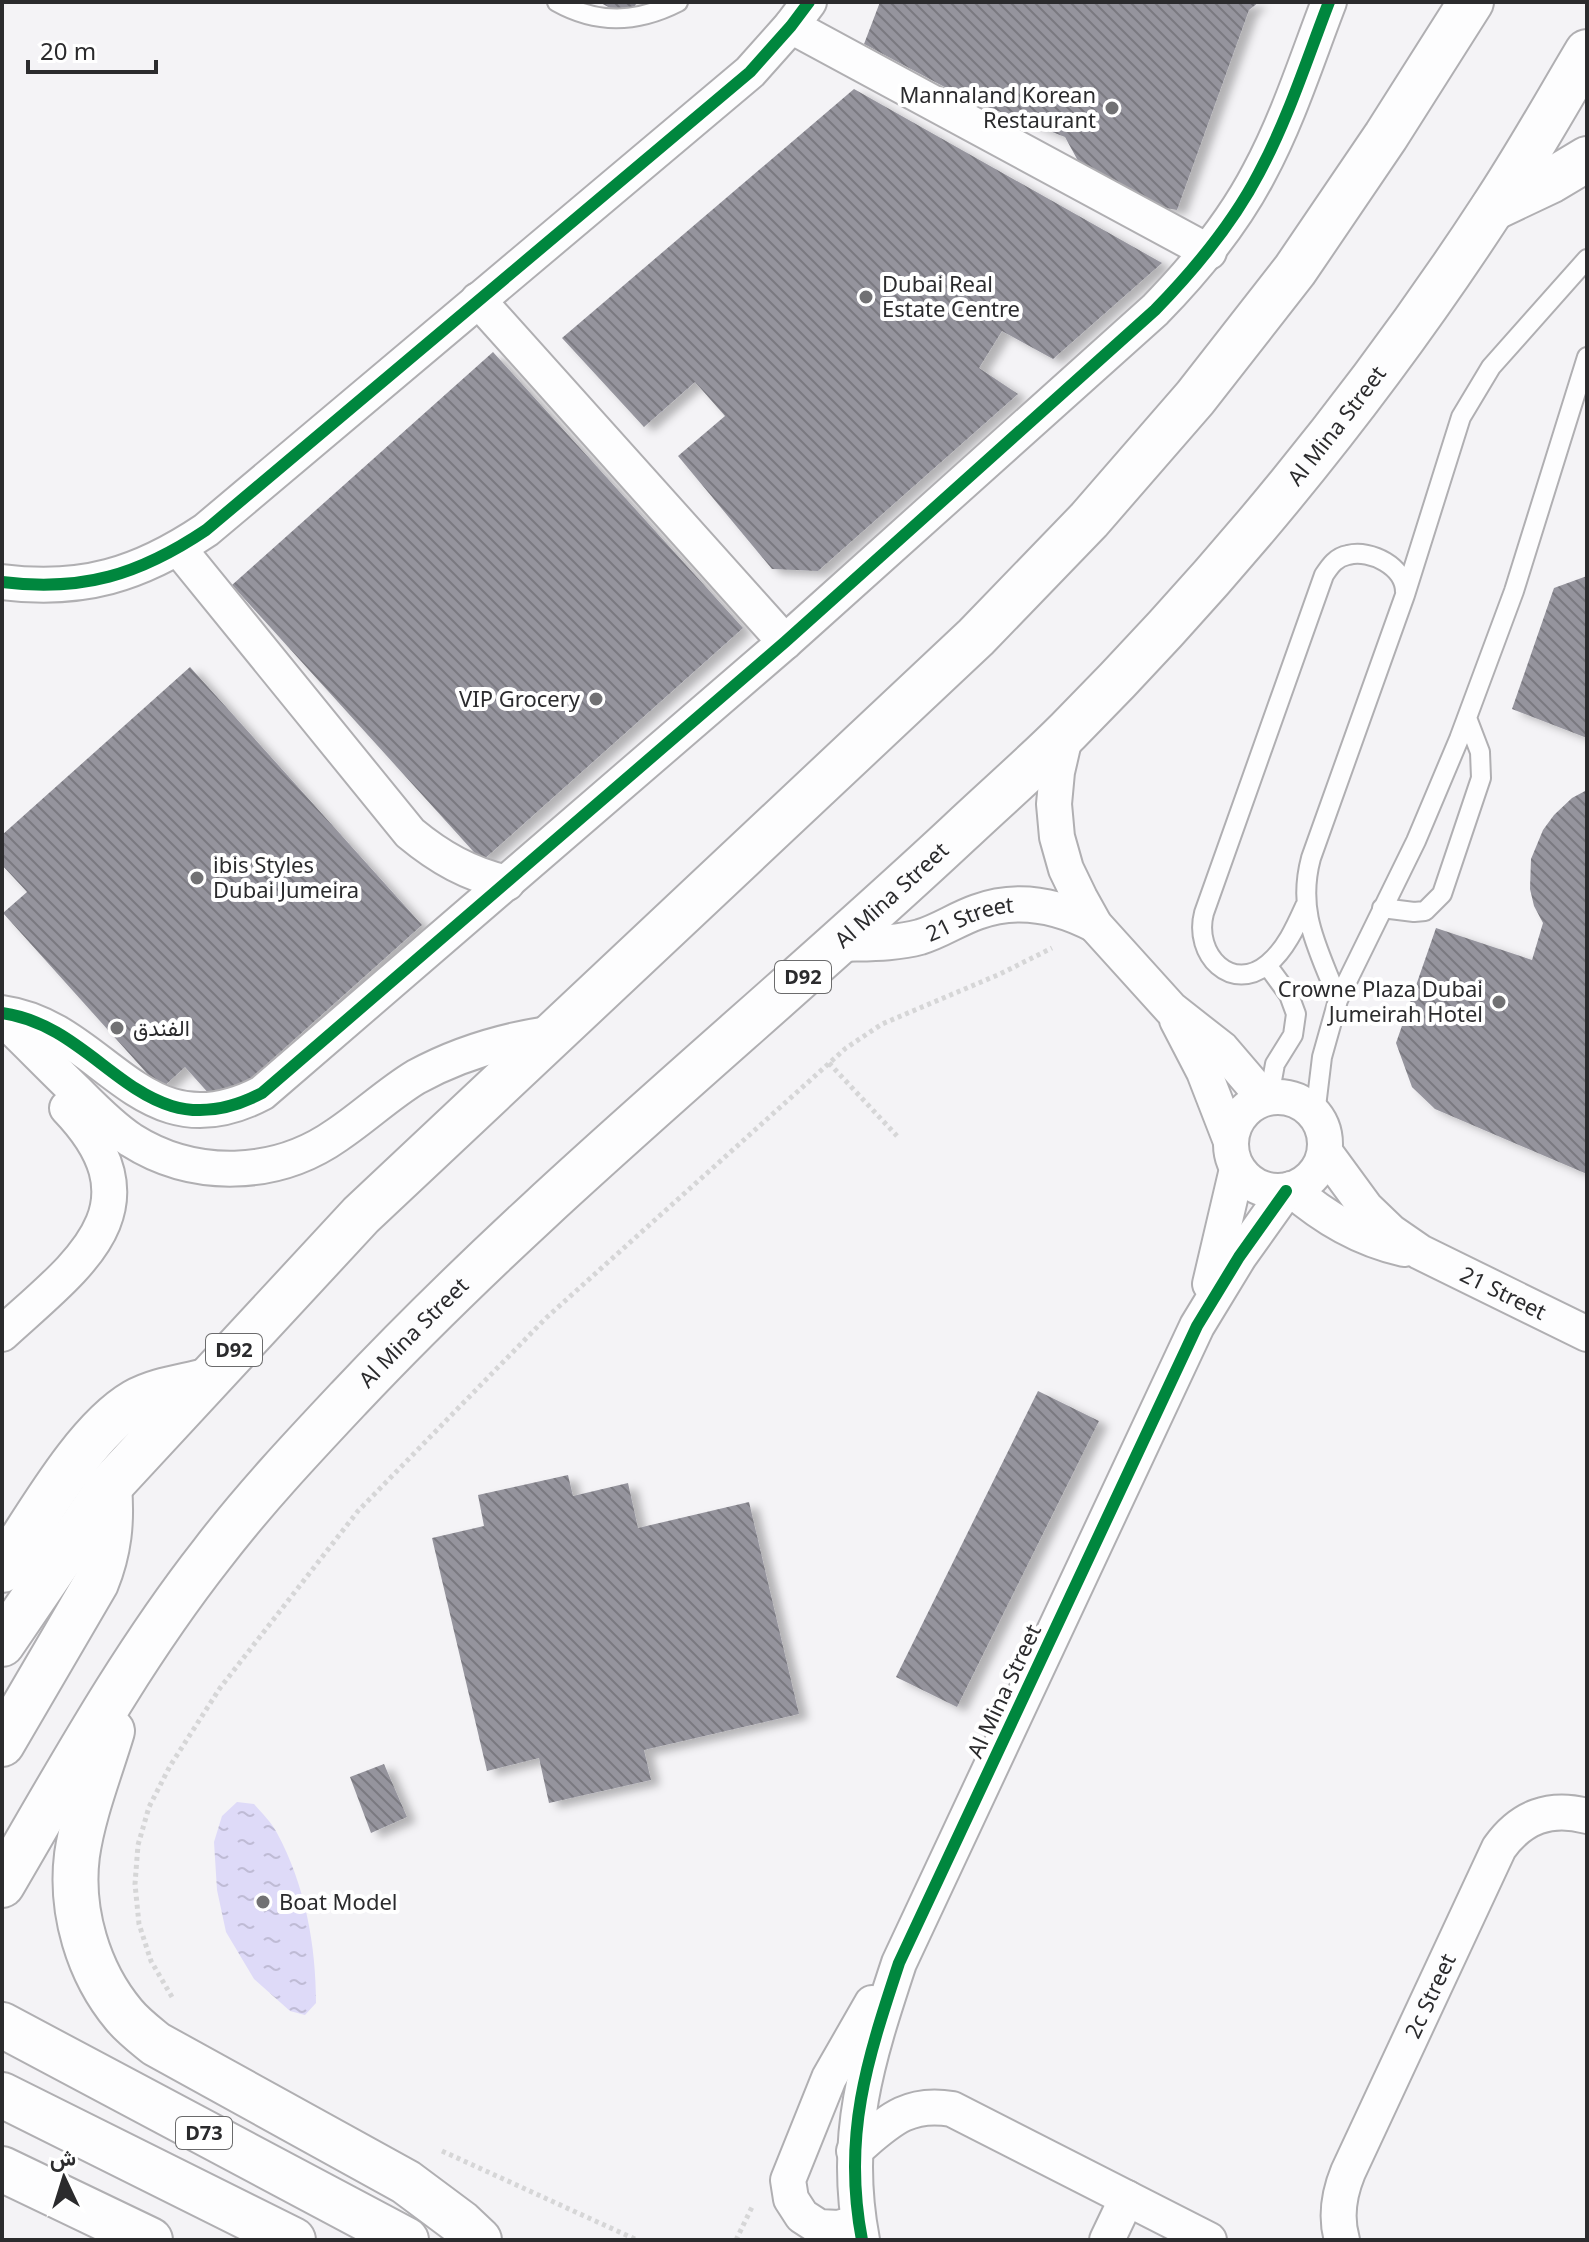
<svg xmlns="http://www.w3.org/2000/svg" width="1589" height="2242" font-family="'Noto Sans',Vazirmatn,sans-serif">
<defs>
<pattern id="water-ripples" width="26" height="14" patternUnits="userSpaceOnUse" patternTransform="scale(2)"><rect width="26" height="14" fill="#dedaf8"/><path d="M2 4q2-2 4 0t4 0M15 11q2-2 4 0t4 0" fill="none" stroke="#bfbbd5"/></pattern>
<pattern id="building-back-hatch" width="6" height="6" patternUnits="userSpaceOnUse" patternTransform="scale(2)"><rect width="6" height="6" fill="#95949d"/><path d="M-1 5l2 2M0 0l6 6M5-1l2 2" fill="none" stroke="#7a7980"/></pattern>
<filter id="shadow"><feDropShadow dx="9" dy="5" stdDeviation="4" flood-color="#0004"/></filter>
</defs>
<rect width="100%" height="100%" fill="#f4f3f6"/>
<!-- water -->
<path fill="url(#water-ripples)" d="M 237,1802 L 254,1804 C 262,1813 272,1823 277,1833 C 305,1885 316,1945 316,2003 L 305,2015 L 290,2011 L 254,1979 L 226,1932 L 217,1890 L 214,1842 L 222,1816 Z"/>
<!-- building -->
<path fill="url(#building-back-hatch)" filter="url(#shadow)" d="M 599,2 L 637,2 L 629,18 Z
M 880,2 L 1259,2 L 1249,10 L 1177,210 L 1144,204 L 1089,181 L 1065,137 L 967,99 L 864,44 Z
M 854,89 L 1162,263 L 1053,359 L 1002,331 L 979,368 L 1018,394 L 818,571 L 772,569 L 678,456 L 725,416 L 695,382 L 644,427 L 562,338 Z
M 493,352 L 743,628 L 482,861 L 232,585 Z
M 1587,576 L 1587,738 L 1512,709 L 1554,588 Z
M 190,667 L 422,925 L 220,1106 L 185,1067 L 161,1089 L 3,913 L 27,892 L 2,865 L 2,835 Z
M 1587,790 L 1587,1174 L 1435,1109 L 1412,1087 L 1396,1043 L 1436,928 L 1532,960 L 1543,923 L 1534,906 L 1530,889 L 1531,859 L 1543,830 L 1554,815 L 1572,798 Z
M 1038,1391 L 1099,1421 L 957,1707 L 896,1677 Z
M 568,1475 L 573,1496 L 628,1483 L 638,1528 L 749,1502 L 799,1714 L 644,1750 L 651,1780 L 549,1803 L 539,1758 L 487,1771 L 432,1538 L 484,1526 L 478,1495 Z
M 384,1764 L 407,1817 L 371,1833 L 350,1777 Z"/>
<g fill="none" stroke-linecap="round" stroke-linejoin="round">
<!-- lane casing -->
<g stroke="#b0afb2" stroke-width="22">
<path id="lane" d="M 557,2 C 598,25 637,23 678,2
M 1305,906 C 1296,926 1286,949 1268,964 C 1232,994 1193,955 1204,913 L 1324,575 C 1330,566 1336,557 1348,555 C 1371,549 1405,567 1405,592
M 1382,908 L 1414,912 L 1425,911 L 1442,894 L 1481,778 L 1480,752 L 1467,718
M 1267,965 L 1289,995 L 1296,1014 L 1293,1035 L 1275,1064 L 1269,1097
M 1338,1000 C 1319,949 1296,914 1311,858 L 1405,595 L 1461,417 L 1491,367 L 1587,259
M 1315,1115 L 1322,1057 L 1338,1000 L 1416,841 L 1459,739 L 1514,591 L 1587,357"/>
</g>
<!-- street casing -->
<g stroke="#b0afb2" stroke-width="38">
<g id="street">
<path d="M 791,26 L 1209,252"/>
<path d="M 478,300 L 785,642"/>
<path d="M 179,549 L 410,833 C 440,858 469,874 507,883"/>
<path d="M 2,582 C 82,592 139,575 206,530 L 750,72 L 791,26 L 809,2"/>
<path d="M 1066,733 L 1057,772 L 1054,804 L 1057,837 L 1066,869 L 1080,898 L 1095,925 L 1171,1009 L 1222,1049 L 1264,1098"/>
<path id="s1" d="M 840,944 C 867,943 894,944 920,937 C 940,931 957,919 977,912 C 1018,897 1057,905 1095,925"/>
<path d="M 2,1013 C 105,1027 142,1156 262,1093 L 785,642 L 1155,310 C 1195,269 1232,225 1259,173 C 1288,119 1307,59 1329,2"/>
<path d="M 2,1018 C 27,1042 51,1067 76,1091 C 93,1108 110,1126 131,1140 C 194,1180 276,1178 337,1135 C 364,1117 388,1094 416,1077 C 460,1053 505,1040 554,1033"/>
<path d="M 1177,1020 L 1204,1072 L 1230,1139"/>
<circle cx="1278" cy="1144" r="47"/>
<path id="s2" d="M 1325,1152 L 1366,1208 L 1391,1232 L 1420,1252 L 1587,1334"/>
<path d="M 1291,1189 C 1325,1218 1360,1239 1404,1249"/>
<path d="M 1210,1284 L 1237,1169"/>
<path d="M 2,1334 C 76,1266 163,1208 67,1108"/>
<path d="M 854,2151 C 887,2123 906,2101 952,2109 L 1209,2240"/>
<path d="M 858,2222 L 839,2228 L 819,2227 L 802,2216 L 791,2199 L 788,2180 L 829,2078 L 872,2003"/>
<path d="M 862,2240 C 842,2136 867,2060 899,1963 L 1197,1326 L 1239,1257 L 1286,1191"/>
<path d="M 1107,2240 L 1127,2198"/>
<path id="s3" d="M 1342,2240 C 1335,2216 1339,2194 1348,2172 L 1499,1848 C 1521,1817 1550,1806 1587,1816"/>
</g>
</g>
<!-- primary casing -->
<g stroke="#b0afb2" stroke-width="48">
<g id="primary">
<path d="M 1493,208 L 1552,180 L 1587,159"/>
<path d="M 2,1570 C 36,1520 84,1432 135,1402 C 156,1390 183,1387 206,1381"/>
<path d="M 2,1644 L 109,1487 L 361,1215 L 976,637 L 1089,520 L 1195,398 L 1295,270 L 1386,136 L 1471,2"/>
<path d="M 112,1731 C 100,1771 83,1813 77,1855 C 70,1911 88,1972 124,2015 C 133,2026 145,2035 156,2044 L 406,2182 L 461,2223 L 479,2240"/>
<path d="M 2,1744 L 96,1583 C 109,1551 112,1522 109,1487"/>
<path id="s4" d="M 2,1885 C 68,1772 131,1657 212,1554 C 254,1499 302,1448 349,1398 C 540,1195 758,1021 960,832 C 996,798 1033,766 1068,731 C 1225,573 1370,396 1492,209 C 1526,158 1556,104 1587,52"/>
<path d="M 2,2025 L 406,2240"/>
<path d="M 2,2095 L 293,2240"/>
<path d="M 2,2169 L 150,2240"/>
</g>
</g>
<!-- path -->
<path stroke="#d6d6d7" stroke-width="5" stroke-dasharray="4 4" stroke-linecap="butt" d="M 829,1063 L 897,1136
M 172,1997 L 151,1961 L 139,1924 L 135,1884 L 138,1845 L 149,1807 L 170,1766 L 220,1688 L 358,1511 L 546,1318 L 846,1048 L 882,1024 L 1000,974 L 1052,948
M 442,2151 L 637,2240
M 736,2240 L 753,2205"/>
<!-- lane -->
<use href="#lane" stroke="#fdfdfe" stroke-width="18"/>
<!-- street -->
<use href="#street" stroke="#fdfdfe" stroke-width="34"/>
<!-- primary -->
<use href="#primary" stroke="#fdfdfe" stroke-width="44"/>
<!-- cycleway casing -->
<g stroke="#fff" stroke-width="17">
<path id="cycleway" d="M 2,582 C 82,592 139,575 206,530 L 750,72 L 791,26 L 809,2
M 2,1013 C 105,1027 142,1156 262,1093 L 785,642 L 1155,310 C 1195,269 1232,225 1259,173 C 1288,119 1307,59 1329,2
M 862,2240 C 842,2136 867,2060 899,1963 L 1197,1326 L 1239,1257 L 1286,1191"/>
</g>
<!-- cycleway -->
<use href="#cycleway" stroke="#00873e" stroke-width="12"/>
</g>
<!-- markers -->
<g fill="#717173" stroke="#fff" stroke-width="3">
<circle cx="1112" cy="108" r="8"/>
<circle cx="866" cy="297" r="8"/>
<circle cx="596" cy="699" r="8"/>
<circle cx="197" cy="878" r="8"/>
<circle cx="1499" cy="1002" r="8"/>
<circle cx="117" cy="1028" r="8"/>
<circle cx="263" cy="1902" r="8"/>
</g>
<g text-anchor="middle" stroke-width="8" stroke-linejoin="round" paint-order="stroke">
<!-- shield labels -->
<g fill="#fff" stroke="#6b6b6c" stroke-width="2">
<rect x="775" y="961" width="56" height="32" rx="6"/>
<rect x="206" y="1334" width="56" height="32" rx="6"/>
<rect x="176" y="2117" width="56" height="32" rx="6"/>
</g>
<g font-size="20" font-weight="bold" fill="#2b2b2d">
<text x="803" y="984">D92</text>
<text x="234" y="1357">D92</text>
<text x="204" y="2140">D73</text>
</g>
<!-- poi labels -->
<g font-size="22" fill="#2b2b2d" stroke="#fff" text-anchor="start">
<text x="1096" y="103" text-anchor="end">Mannaland Korean<tspan x="1096" dy="25">Restaurant</tspan></text>
<text x="882" y="292">Dubai Real<tspan x="882" dy="25">Estate Centre</tspan></text>
<text x="580" y="707" text-anchor="end">VIP Grocery</text>
<text x="213" y="873">ibis Styles<tspan x="213" dy="25">Dubai Jumeira</tspan></text>
<text x="1483" y="997" text-anchor="end">Crowne Plaza Dubai<tspan x="1483" dy="25">Jumeirah Hotel</tspan></text>
<text x="133" y="1036">الفندق</text>
<text x="279" y="1910">Boat Model</text>
</g>
<!-- street labels -->
<g font-size="22" fill="#2b2b2d" stroke="#fff">
<text dy="8" stroke="none"><textPath href="#s4" startOffset="1988">Al Mina Street</textPath></text>
<text dy="8" stroke="none"><textPath href="#s4" startOffset="1340">Al Mina Street</textPath></text>
<text dy="8" stroke="none"><textPath href="#s1" startOffset="134">21 Street</textPath></text>
<text dy="8" stroke="none"><textPath href="#s2" startOffset="232">21 Street</textPath></text>
<text dy="8" stroke="none"><textPath href="#s4" startOffset="692">Al Mina Street</textPath></text>
<text transform="translate(1004 1691) rotate(-65)" y="8">Al Mina Street</text>
<text dy="8" stroke="none"><textPath href="#s3" startOffset="264">2c Street</textPath></text>
</g>
</g>
<!-- border -->
<rect width="1589" height="2242" fill="none" stroke="#2b2b2d" stroke-width="8"/>
<!-- north arrow -->
<g transform="translate(64 2178) rotate(356)" stroke="#ffffff" stroke-width="6" paint-order="stroke">
<path d="M0-6L14 30L0 20L-14 30Z" fill="#2b2b2d"/>
<text y="-12" font-size="22" font-weight="bold" text-anchor="middle" fill="#2b2b2d">ش</text>
</g>
<!-- scale -->
<path d="M28 60v12h128v-12" fill="none" stroke="#2b2b2d" stroke-width="4"/>
<text x="40" y="60" font-size="24" fill="#2b2b2d" stroke="#ffffff" stroke-width="6" paint-order="stroke">20 m</text>
</svg>
